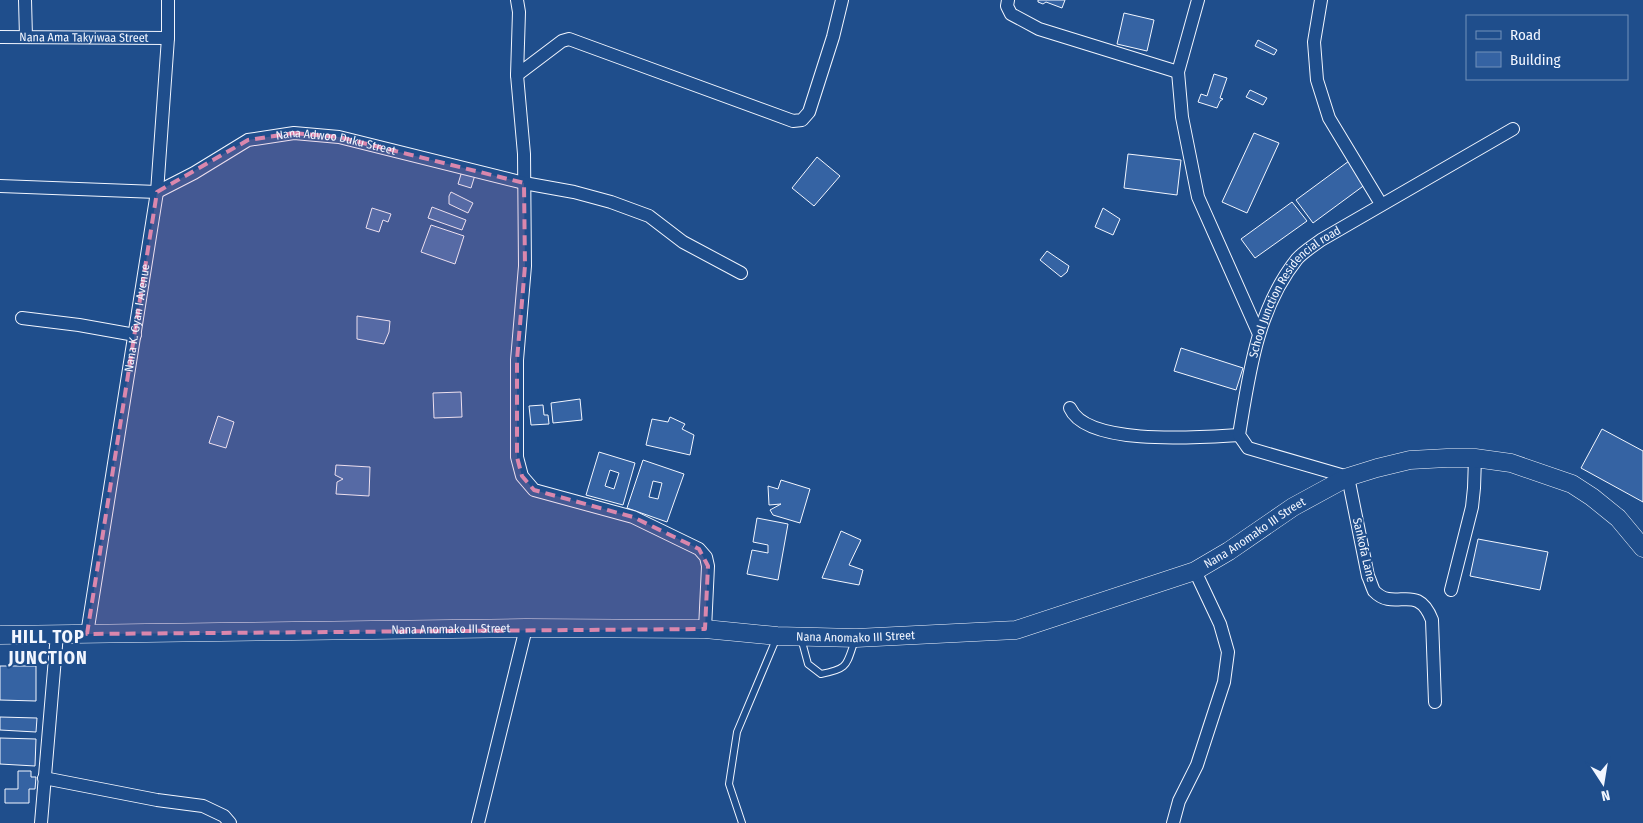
<svg xmlns="http://www.w3.org/2000/svg" width="1643" height="823" font-family="'Fira Sans Condensed',sans-serif">
<rect width="100%" height="100%" fill="#1f4e8c"/>
<!-- building -->
<path fill="#3563a3" stroke="#f2f6ff" fill-rule="evenodd" d="M 1038,0 L 1065,0 L 1062,8 L 1046,2 L 1043,4 L 1038,2 Z
M 1124,13 L 1154,20 L 1147,51 L 1117,44 Z
M 1258,40 L 1277,50 L 1274,55 L 1255,46 Z
M 1214,74 L 1227,78 L 1220,98 L 1223,99 L 1220,101 L 1217,108 L 1198,102 L 1201,94 L 1207,96 Z
M 1250,90 L 1267,98 L 1263,105 L 1246,97 Z
M 1254,133 L 1279,143 L 1247,213 L 1222,202 Z
M 1128,154 L 1181,160 L 1177,195 L 1124,188 Z
M 817,157 L 840,176 L 814,206 L 792,188 Z
M 1349,161 L 1366,184 L 1313,223 L 1296,200 Z
M 462,171 L 475,175 L 471,188 L 458,184 Z
M 451,192 L 473,203 L 468,213 L 449,204 L 449,196 Z
M 1292,202 L 1307,221 L 1255,258 L 1241,239 Z
M 432,207 L 466,220 L 462,230 L 428,218 Z
M 372,208 L 391,214 L 388,222 L 383,220 L 379,232 L 366,228 Z
M 1103,208 L 1120,219 L 1113,235 L 1095,227 Z
M 431,225 L 464,236 L 455,264 L 421,252 Z
M 1047,251 L 1069,266 L 1067,272 L 1061,277 L 1040,260 Z
M 357,316 L 390,321 L 389,332 L 384,344 L 357,339 Z
M 1181,348 L 1243,368 L 1236,390 L 1174,371 Z
M 461,392 L 462,417 L 434,418 L 433,393 Z
M 580,399 L 582,420 L 553,423 L 551,403 Z
M 543,405 L 544,415 L 548,415 L 549,424 L 531,425 L 529,406 Z
M 218,416 L 234,422 L 226,448 L 209,443 Z
M 670,417 L 685,424 L 682,429 L 694,435 L 690,455 L 646,445 L 652,419 L 668,422 Z
M 1602,429 L 1643,451 L 1643,502 L 1581,468 Z
M 599,452 L 635,463 L 623,505 L 586,495 ZM 610,470 L 619,473 L 614,489 L 605,486 Z
M 643,460 L 684,474 L 667,522 L 627,508 ZM 653,481 L 662,483 L 658,499 L 649,497 Z
M 336,465 L 370,467 L 369,496 L 336,494 L 337,482 L 343,479 L 335,475 Z
M 781,480 L 810,489 L 800,523 L 773,515 L 770,510 L 781,504 L 769,505 L 768,486 L 778,489 Z
M 757,518 L 788,524 L 778,580 L 747,574 L 752,550 L 768,553 L 768,545 L 753,542 Z
M 841,531 L 861,540 L 849,565 L 863,570 L 859,585 L 822,578 Z
M 1478,539 L 1548,552 L 1540,590 L 1470,576 Z
M 0,666 L 36,666 L 36,701 L 0,700 Z
M 0,717 L 37,718 L 36,732 L 0,730 Z
M 0,738 L 36,739 L 35,766 L 0,764 Z
M 18,771 L 31,771 L 31,777 L 36,777 L 35,789 L 29,789 L 29,803 L 5,803 L 5,789 L 18,789 Z"/>
<g fill="none" stroke-linecap="round" stroke-linejoin="round">
<!-- lane casing -->
<g stroke="#f2f6ff" stroke-width="8">
<path id="lane" d="M 801,638 L 808,664 L 821,674 C 849,669 846,665 855,640
M 742,823 L 729,784 L 737,732 L 777,637"/>
</g>
<!-- street casing -->
<g stroke="#f2f6ff" stroke-width="14">
<g id="street">
<path d="M 25,0 L 26,37"/>
<path d="M 517,0 L 519,12 L 517,75 L 562,41 L 569,39 L 793,121 L 802,120 L 809,112 L 833,37 L 842,0"/>
<path d="M 1008,0 L 1007,6 L 1011,14 L 1039,29 L 1178,72"/>
<path d="M 1198,0 L 1178,72 L 1182,117 L 1198,197 L 1258,332"/>
<path d="M 1321,0 L 1314,42 L 1317,80 L 1329,118 L 1381,204"/>
<path id="s1" d="M 0,37 L 168,38"/>
<path d="M 517,75 L 524,154 L 525,266 L 517,360 L 517,457 L 522,476 L 534,490 L 633,517 L 699,549 L 706,557 L 708,566 L 705,629"/>
<path id="s2" d="M 0,186 L 157,192 L 194,173 L 248,140 L 294,133 L 339,137 L 524,183 L 574,192 L 611,202 L 649,216 L 683,242 L 741,273"/>
<path d="M 22,318 L 79,325 L 135,335"/>
<path d="M 1070,408 C 1087,447 1203,437 1239,435"/>
<path d="M 1451,590 L 1472,507 L 1474,488 L 1475,458"/>
<path id="s3" d="M 87,634 L 157,192 L 168,38 L 168,0"/>
<path id="s4" d="M 1435,702 L 1432,620 C 1417,581 1395,613 1374,591 C 1372,587 1370,580 1368,576 L 1348,477 L 1248,448 L 1239,435 C 1249,374 1257,309 1297,259 C 1303,252 1313,246 1321,240 L 1513,129"/>
<path d="M 44,778 L 157,800 L 203,806 L 224,816 L 230,823"/>
<path d="M 41,823 L 57,634"/>
<path d="M 478,823 L 526,628"/>
<path d="M 1173,823 L 1179,801 L 1197,765 L 1224,682 L 1228,652 L 1220,624 L 1195,571"/>
</g>
</g>
<!-- secondary casing -->
<g stroke="#f2f6ff" stroke-width="19">
<g id="secondary">
<path id="s5" d="M 0,635 L 526,628 L 705,629 L 777,636 L 856,638 L 1016,630 L 1195,571 L 1229,551 L 1293,507 L 1348,477 L 1377,468 L 1410,460 L 1447,458 L 1475,458 L 1511,463 L 1572,484 L 1592,497 L 1618,518 L 1643,548"/>
</g>
</g>
<!-- lane -->
<use href="#lane" stroke="#1f4e8c" stroke-width="6"/>
<!-- street -->
<use href="#street" stroke="#1f4e8c" stroke-width="12"/>
<!-- secondary -->
<use href="#secondary" stroke="#1f4e8c" stroke-width="18"/>
</g>
<!-- marked area -->
<path fill="#da87ad" fill-opacity="0.2" stroke="#da87ad" stroke-width="4" stroke-dasharray="10 6" stroke-linejoin="round" d="M 294,133 L 339,137 L 524,183 L 525,266 L 517,360 L 517,457 L 522,476 L 534,490 L 633,517 L 699,549 L 708,566 L 705,629 L 87,634 L 157,192 L 248,140 Z"/>
<g text-anchor="middle" stroke-width="4" stroke-linejoin="round" paint-order="stroke">
<!-- street labels -->
<g font-size="12" fill="#f2f6ff" stroke="#1f4e8c">
<text dy="4" stroke="none"><textPath href="#s1" startOffset="84">Nana Ama Takyiwaa Street</textPath></text>
<text dy="4" stroke="none"><textPath href="#s2" startOffset="351">Nana Adwoo Duku Street</textPath></text>
<text dy="4" stroke="none"><textPath href="#s4" startOffset="549">School Junction Residencial road</textPath></text>
<text dy="4" stroke="none"><textPath href="#s3" startOffset="320">Nana K. Gyan I Avenue</textPath></text>
<text dy="4" stroke="none"><textPath href="#s5" startOffset="1276">Nana Anomako III Street</textPath></text>
<text transform="translate(1364 550) rotate(77)" y="4">Sankofa Lane</text>
<text dy="4" stroke="none"><textPath href="#s5" startOffset="451">Nana Anomako III Street</textPath></text>
<text dy="4" stroke="none"><textPath href="#s5" startOffset="856">Nana Anomako III Street</textPath></text>
</g>
<!-- district labels -->
<g font-size="18" font-weight="bold" letter-spacing="1" fill="#f2f6ff" stroke="#1f4e8c">
<text x="48" y="643">HILL TOP<tspan x="48" dy="21">JUNCTION</tspan></text>
</g>
</g>
<!-- legend -->
<rect x="1466" y="15" width="162" height="65" fill="#1f4e8c" stroke="#7391ba"/>
<rect x="1476" y="31" width="25" height="8" fill="#1f4e8c" stroke="#7391ba"/>
<text x="1510" y="40" font-size="15" fill="#f2f6ff">Road</text>
<rect x="1476" y="52" width="25" height="15" fill="#3563a3" stroke="#7391ba"/>
<text x="1510" y="65" font-size="15" fill="#f2f6ff">Building</text>
<!-- north arrow -->
<g transform="translate(1603 783) rotate(168)" stroke="#1f4e8c" stroke-width="4" paint-order="stroke">
<path d="M0-4L9 19L0 12L-9 19Z" fill="#f2f6ff"/>
<text y="-8" font-size="14" font-weight="bold" text-anchor="middle" fill="#f2f6ff">N</text>
</g>
</svg>
